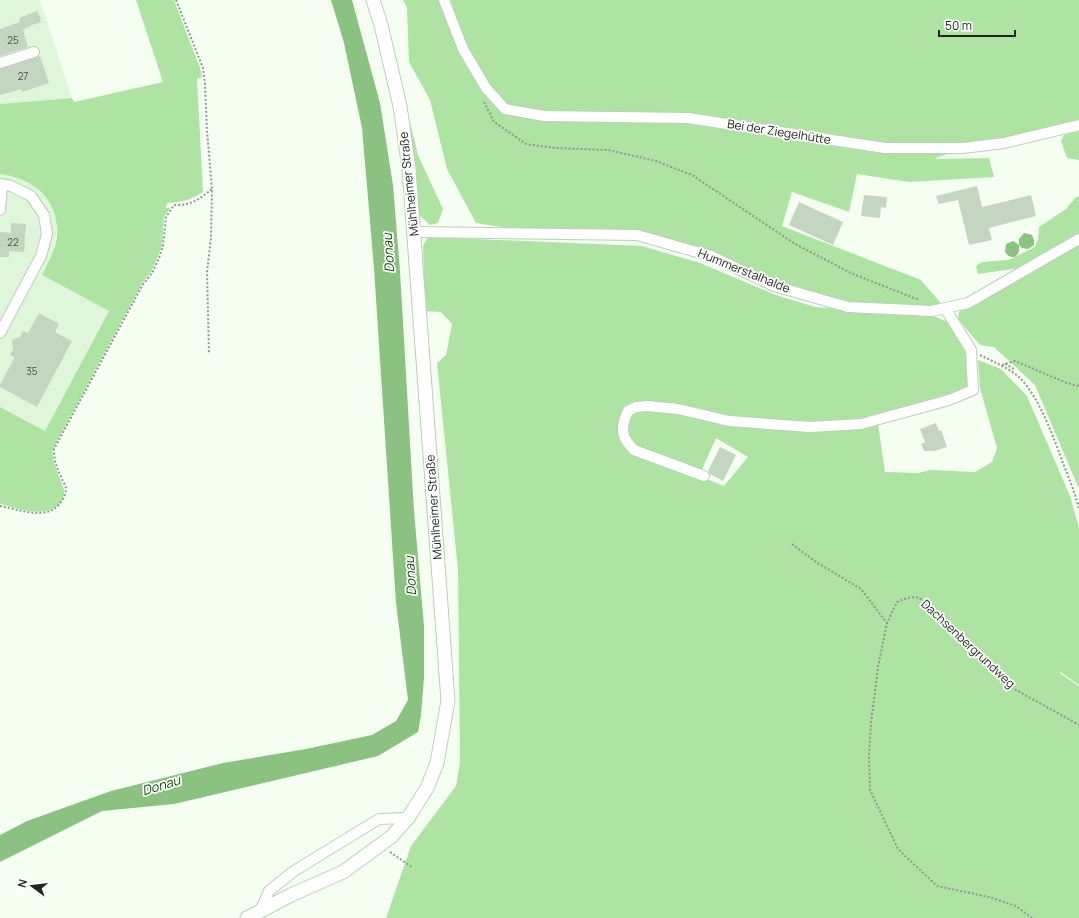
<svg xmlns="http://www.w3.org/2000/svg" width="1079" height="918" font-family="Manrope,sans-serif">
<rect width="100%" height="100%" fill="#f4fff2"/>
<!-- built -->
<path fill="#dff6da" d="M 0,0 L 40,0 L 72,98 L 0,104 Z
M 0,174 L 12,175 L 24,179 L 36,187 L 47,197 L 54,212 L 57,229 L 53,251 L 42,275 L 109,311 L 45,431 L 0,407 Z"/>
<!-- green -->
<path fill="#afe3a4" fill-rule="evenodd" d="M 136,0 L 174,0 L 200,68 L 202,77 L 197,79 L 203,192 C 192,200 181,202 167,203 L 166,208 L 170,208 L 164,217 L 162,246 L 158,256 L 152,270 L 142,284 L 53,449 C 51,465 61,476 64,490 C 65,495 62,501 59,504 C 44,519 17,508 0,504 L 0,407 L 45,431 L 109,311 L 42,275 C 48,261 59,245 57,228 C 55,195 31,178 0,174 L 0,104 L 72,98 L 74,102 L 163,82 Z
M 403,0 L 1079,0 L 1079,125 L 963,148 L 934,159 L 989,158 L 994,177 L 909,182 L 857,174 L 849,212 L 792,192 L 782,226 L 921,280 L 945,308 L 848,307 L 774,286 L 711,256 L 637,235 L 545,234 L 476,223 L 447,169 L 430,100 L 409,62 L 407,8 Z
M 410,122 L 418,155 L 443,209 L 438,223 L 430,225 L 419,215 Z
M 1079,131 L 1079,160 L 1067,158 L 1061,141 L 1064,135 Z
M 1079,196 L 1079,234 L 1020,268 L 978,274 L 976,266 L 982,262 L 1008,260 L 1035,247 L 1038,239 L 1039,227 L 1066,209 L 1075,198 Z
M 428,237 L 642,246 L 700,263 L 776,295 L 815,307 L 933,316 L 946,321 L 959,335 L 968,360 L 969,379 L 966,390 L 877,417 L 885,472 L 918,473 L 930,470 L 975,472 L 992,462 L 997,448 L 980,388 L 978,360 L 1001,369 L 1027,396 L 1070,496 L 1079,528 L 1079,685 L 1059,671 L 1061,674 L 1079,686 L 1079,918 L 386,918 L 411,846 L 456,786 L 460,762 L 458,570 L 437,363 L 446,355 L 452,324 L 441,312 L 424,311 L 424,275 L 423,246 ZM 716,438 L 748,457 L 724,486 L 699,476 Z
M 1079,243 L 1079,489 L 1035,385 L 994,347 L 980,345 L 958,319 L 959,312 Z"/>
<!-- water -->
<path fill="#8bc281" d="M 331,0 L 352,0 L 380,103 L 393,185 L 400,271 L 414,511 L 424,626 L 424,678 L 421,715 L 418,732 L 378,756 L 174,804 L 102,811 L 0,862 L 0,835 L 27,821 L 111,791 L 223,763 L 306,749 L 372,735 L 396,721 L 408,700 L 396,603 L 374,268 L 362,128 L 344,43 Z
M 1024,233 L 1032,235 L 1034,240 L 1034,245 L 1028,249 L 1022,248 L 1019,245 C 1021,256 1012,262 1005,252 L 1006,244 L 1013,241 L 1019,245 L 1019,239 Z"/>
<!-- building -->
<path fill="#c4d5c1" d="M 37,11 L 41,19 L 40,20 L 41,22 L 32,25 L 23,30 L 28,47 L 0,56 L 0,29 L 20,22 L 19,18 Z
M 40,56 L 49,83 L 22,92 L 21,89 L 0,95 L 0,69 Z
M 977,186 L 982,207 L 1031,195 L 1036,216 L 989,228 L 992,240 L 969,245 L 958,200 L 939,204 L 936,196 Z
M 864,195 L 887,197 L 886,208 L 881,207 L 880,218 L 861,216 Z
M 799,202 L 843,222 L 833,245 L 789,225 Z
M 11,223 L 26,224 L 24,252 L 9,251 L 9,257 L 0,257 L 0,232 L 11,233 Z
M 39,313 L 59,324 L 55,332 L 72,341 L 37,407 L 0,387 L 0,385 L 15,357 L 10,355 L 13,349 L 12,341 L 14,339 L 20,337 L 23,331 L 28,333 Z
M 936,423 L 939,431 L 941,430 L 947,447 L 934,451 L 924,451 L 921,444 L 925,442 L 920,429 Z
M 720,447 L 736,455 L 723,481 L 710,474 L 708,471 Z"/>
<g fill="none" stroke-linecap="round" stroke-linejoin="round">
<!-- minor casing -->
<g stroke="#bdceb9" stroke-width="12">
<path id="minor" d="M 444,0 L 463,49 L 486,88 L 505,109 L 544,116 L 688,118 L 885,148 L 963,148 L 1004,143 L 1079,125
M 0,63 L 34,52
M 0,184 L 11,186 L 31,196 L 44,215 L 47,234 L 41,256 L 0,333
M 0,210 L 2,184
M 414,232 L 637,235 L 711,256 L 774,286 L 848,307 L 932,311 L 968,303 L 1079,239
M 704,476 L 634,450 C 621,437 620,428 628,411 L 636,407 L 647,406 L 678,409 L 729,421 L 810,427 L 861,424 L 949,400 L 973,390 L 971,350 L 945,308
M 260,911 L 269,891 L 294,871 L 379,819 L 408,818"/>
</g>
<!-- major casing -->
<g stroke="#bdceb9" stroke-width="15">
<path id="major" d="M 247,918 L 291,895 L 343,872 L 391,837 L 408,818 L 427,788 L 437,763 L 448,701 L 409,169 L 400,106 L 381,25 L 373,0"/>
</g>
<!-- path -->
<path stroke="#8f988e" stroke-width="2" stroke-dasharray="2 2" stroke-linecap="butt" d="M 176,0 L 203,68 L 205,84 L 207,131 L 212,189 L 211,238 L 207,272 L 209,354
M 484,102 L 494,122 L 526,144 L 556,148 L 608,150 L 656,161 L 692,175 L 795,244 L 853,274 L 919,300
M 980,355 C 994,362 1009,368 1020,378 C 1039,397 1054,438 1063,463 C 1069,478 1075,493 1079,509
M 1005,364 L 1014,369
M 1002,365 L 1015,361 L 1067,383 L 1079,386
M 0,506 C 18,509 48,522 61,502 C 64,498 66,493 66,488 C 65,484 62,480 61,476 C 56,467 54,459 54,449 L 142,286 L 152,273 L 159,258 L 163,246 L 166,217 L 174,205 C 190,206 200,199 212,189
M 792,544 L 816,562 L 861,589 L 887,623
M 390,852 L 413,868
M 1032,918 L 1016,906 L 989,897 L 937,886 L 898,849 L 870,790 L 869,755 L 871,723 L 878,667 L 887,623 L 897,602 C 918,593 920,596 933,613 L 1009,686 L 1079,725"/>
<!-- minor -->
<use href="#minor" stroke="#fff" stroke-width="10"/>
<!-- major -->
<use href="#major" stroke="#fff" stroke-width="13"/>
</g>
<g text-anchor="middle" stroke-width="3.5" stroke-linejoin="round" paint-order="stroke">
<!-- number labels -->
<g font-size="10" fill="#495248">
<text x="13" y="44">25</text>
<text x="23" y="80">27</text>
<text x="13" y="246">22</text>
<text x="32" y="375">35</text>
</g>
<!-- street labels -->
<g font-size="12" fill="#20271f" stroke="#fff">
<text transform="translate(779 132) rotate(9)" y="4">Bei der Ziegelhütte</text>
<text transform="translate(409 184) rotate(-96)" y="4">Mühlheimer Straße</text>
<text transform="translate(744 271) rotate(22)" y="4">Hummerstalhalde</text>
<text transform="translate(434 507) rotate(-94)" y="4">Mühlheimer Straße</text>
<text transform="translate(968 644) rotate(43)" y="4">Dachsenbergrundweg</text>
</g>
<!-- water labels -->
<g font-size="13" font-style="italic" fill="#104703" stroke="#fff">
<text transform="translate(388 253) rotate(-94)" y="5">Donau</text>
<text transform="translate(410 576) rotate(-94)" y="5">Donau</text>
<text transform="translate(161 785) rotate(-17)" y="5">Donau</text>
</g>
</g>
<!-- north arrow -->
<g transform="translate(32 886) rotate(285)" stroke="#ffffff" stroke-width="3" paint-order="stroke">
<path d="M0-3L7 15L0 10L-7 15Z" fill="#20271f"/>
<text y="-6" font-size="11" font-weight="bold" text-anchor="middle" fill="#20271f">N</text>
</g>
<!-- scale -->
<path d="M939 30v6h76v-6" fill="none" stroke="#20271f" stroke-width="2"/>
<text x="945" y="30" font-size="12" fill="#20271f" stroke="#ffffff" stroke-width="3" paint-order="stroke">50 m</text>
</svg>
